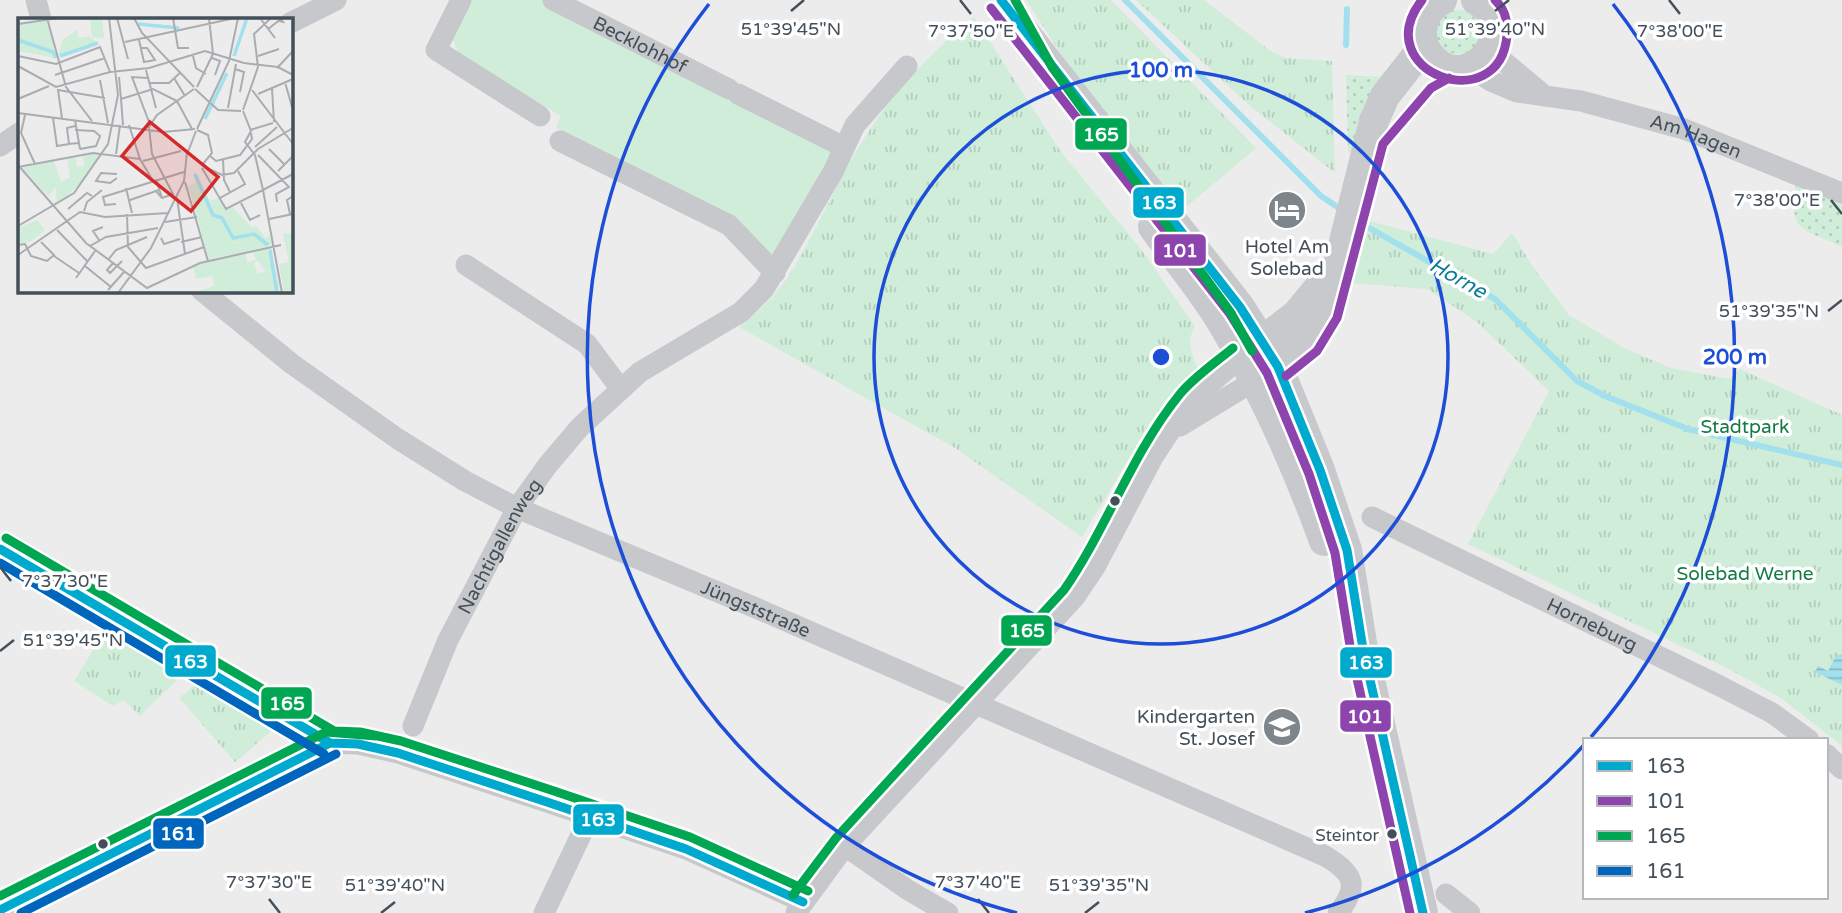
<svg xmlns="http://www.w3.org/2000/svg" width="1842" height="913" font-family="'Varela Round',sans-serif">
<defs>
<pattern id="grass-dots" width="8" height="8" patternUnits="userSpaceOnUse" patternTransform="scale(1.75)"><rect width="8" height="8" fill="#cfedd9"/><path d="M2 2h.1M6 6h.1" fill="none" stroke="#b3cdbc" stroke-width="1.8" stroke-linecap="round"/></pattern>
<pattern id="park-tufts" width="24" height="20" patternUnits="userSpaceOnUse" patternTransform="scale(1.75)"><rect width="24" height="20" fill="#cfedd9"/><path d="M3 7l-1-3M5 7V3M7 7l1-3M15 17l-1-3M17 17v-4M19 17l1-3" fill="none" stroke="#b3cdbc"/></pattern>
<pattern id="water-rules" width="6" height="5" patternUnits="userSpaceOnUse" patternTransform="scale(1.75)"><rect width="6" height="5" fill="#a3e0ed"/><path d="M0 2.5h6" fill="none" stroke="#86b8c3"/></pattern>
</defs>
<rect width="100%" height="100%" fill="#edecec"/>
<!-- grass -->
<path fill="url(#grass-dots)" d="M1436 32a22 22 0 1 1 44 0a22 22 0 1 1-44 0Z
M 1346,75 L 1383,77 L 1351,153 L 1348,152 Z
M 1796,185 L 1842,203 L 1842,247 C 1804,229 1787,232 1796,185 Z"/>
<!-- park -->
<path fill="url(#park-tufts)" d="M 1026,0 L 1111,0 L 1256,148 L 1178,214 L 1065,60 Z
M 1136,0 L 1204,0 L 1272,52 L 1286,58 L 1332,61 L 1335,173 L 1250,106 Z
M 974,17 L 1061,152 L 1140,248 L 1195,326 C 1186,342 1191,353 1198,369 L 1150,423 L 1082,537 L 955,448 L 739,327 L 772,298 L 788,277 C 818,230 838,177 869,131 C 898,86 933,51 974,17 Z
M 1369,221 L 1493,254 L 1512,233 L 1535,270 L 1569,315 L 1626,349 L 1671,368 L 1729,379 L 1740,369 L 1842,415 L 1842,746 L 1782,699 L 1729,669 L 1468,544 L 1549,391 L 1477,322 L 1427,289 L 1350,283 Z
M 107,628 L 184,673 L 140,716 L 124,700 L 113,706 L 74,681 Z
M 200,681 L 275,728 L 235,762 L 179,698 Z"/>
<!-- garden -->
<path fill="#cfedd9" d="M 465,0 L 553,0 L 844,147 L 773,262 L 733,221 L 556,128 L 561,116 L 459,55 L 451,34 Z"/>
<!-- water -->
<path fill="url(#water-rules)" d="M 1837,654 L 1842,656 L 1842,685 L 1815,672 L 1818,666 L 1828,671 Z"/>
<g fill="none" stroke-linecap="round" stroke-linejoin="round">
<!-- stream -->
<path stroke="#a3e0ed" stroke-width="6" d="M 1125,0 L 1321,196 L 1342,210
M 1346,45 L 1347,9
M 1357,221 L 1495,299 L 1577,381 L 1605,396 L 1688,429 L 1842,465"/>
<!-- minor -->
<g stroke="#c6c8cb" stroke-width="21">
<path d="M 36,0 L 41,19"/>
<path d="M 461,0 L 436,50 L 540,116"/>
<path id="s1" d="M 553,0 L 729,89"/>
<path d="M 290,23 L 336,0"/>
<path d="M 1491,51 L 1545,96"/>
<path id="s2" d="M 1472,68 L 1491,81 L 1517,92 L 1581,101 L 1684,129 L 1842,193"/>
<path d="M 738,94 L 844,147"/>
<path d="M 560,141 L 729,225 L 775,273"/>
<path d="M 0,146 L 19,133"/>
<path d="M 466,265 L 587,344 L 620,388"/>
<path id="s3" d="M 201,290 L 292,364 L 398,439 L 465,481 L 517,508 L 756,608 L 1325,856 C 1354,873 1360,886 1338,913"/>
<path d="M 1180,426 L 1254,381"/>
<path id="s4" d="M 1372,517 L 1718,685 L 1772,713 L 1809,740"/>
<path d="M 0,549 L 330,743 L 358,744 L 398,753 L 547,802 L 686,849 L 803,902"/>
<path id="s5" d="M 413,726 L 448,640 L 517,508 L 547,466 L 580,427 L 640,372 L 741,312 L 764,289 L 833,172 L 855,125 L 907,66"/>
<path d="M 1826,754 L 1842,769"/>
<path d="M 845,846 L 908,890 L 948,913"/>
<path d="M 1446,894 L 1470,913"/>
<path d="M 0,910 L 330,743"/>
<path d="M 544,913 L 590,816"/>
<path d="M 796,913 L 845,846 L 1074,598 L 1095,567 L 1153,457 L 1190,401 L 1241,357"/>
</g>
<!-- secondary -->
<path stroke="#c7c9cc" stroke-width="30" d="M 1442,0 C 1430,6 1423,18 1422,31 C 1421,42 1426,53 1434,60 C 1473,96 1524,25 1476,0
M 1007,10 L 1240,307 L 1278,367 L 1320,470 L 1347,550 L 1363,649 L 1423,913
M 1153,227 C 1176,259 1202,289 1222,323 C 1263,390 1297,467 1324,541
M 1247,353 L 1297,314 L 1334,269
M 1263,376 L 1299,350 L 1326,314 L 1374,121 L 1385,96 L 1424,46"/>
<!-- bus-1 casing -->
<g stroke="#fff" stroke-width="14">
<path id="bus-1" d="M 1001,0 L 1240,307 L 1278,367 L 1320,470 L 1347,550 L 1363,649 L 1423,913
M 0,549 L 330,743 L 358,744 L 398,753 L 547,802 L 686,849 L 803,902
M 0,910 L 330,743"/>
</g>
<!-- bus-2 casing -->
<g stroke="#fff" stroke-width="14">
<path id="bus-2" d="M 1422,0 C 1366,72 1500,120 1507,35 C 1508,22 1505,9 1495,0
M 991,8 L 1230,314 L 1267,373 L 1309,474 L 1335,553 L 1351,652 L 1410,913
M 1286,376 L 1317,351 L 1337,318 L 1383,144 L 1431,88 L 1449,78"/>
</g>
<!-- bus-3 casing -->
<g stroke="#fff" stroke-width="14">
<path id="bus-3" d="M 1015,0 L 1052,67 L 1231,313 L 1252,351
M 6,538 L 334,731 L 360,732 L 401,741 L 551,790 L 690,837 L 808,891
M 793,895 L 836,838 L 1064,590 C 1107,528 1132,453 1180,394 C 1194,377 1216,362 1233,348
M 0,896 L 326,732 L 376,736"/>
</g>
<!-- bus-4 casing -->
<g stroke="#fff" stroke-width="14">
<path id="bus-4" d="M 0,563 L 324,754
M 21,913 L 336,754"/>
</g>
<!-- bus-1 -->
<use href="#bus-1" stroke="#00a9ce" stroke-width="9"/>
<!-- bus-2 -->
<use href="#bus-2" stroke="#8e44ad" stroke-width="9"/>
<!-- bus-3 -->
<use href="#bus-3" stroke="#00a651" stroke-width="9"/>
<!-- bus-4 -->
<use href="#bus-4" stroke="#0065bd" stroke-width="9"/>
</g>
<!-- ticks -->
<path fill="none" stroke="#434f59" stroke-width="2.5" d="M 960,0 L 971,14M 1669,0 L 1680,14M 791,11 L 804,0M 1495,11 L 1509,0M 1831,200 L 1842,214M 1828,311 L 1842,300M 0,567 L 11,581M 0,651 L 14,640M 269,899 L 280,913M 978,899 L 989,913M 381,913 L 395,902M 1085,913 L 1099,902"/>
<!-- distance rings -->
<g fill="none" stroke="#1d4ed8" stroke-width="3.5">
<circle cx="1161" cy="357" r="287"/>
<path d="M1584 745A574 574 0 0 1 1305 913M1017 913A574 574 0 0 1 709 4M1613 4A574 574 0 0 1 1591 737"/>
</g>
<!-- icons -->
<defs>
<g id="hotel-disc" transform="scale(2.0125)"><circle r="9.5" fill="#7e868c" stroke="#fff"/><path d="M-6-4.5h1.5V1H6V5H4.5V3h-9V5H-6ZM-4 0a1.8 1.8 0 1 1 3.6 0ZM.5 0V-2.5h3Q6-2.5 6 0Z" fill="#fff"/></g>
<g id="school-disc" transform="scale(2.0125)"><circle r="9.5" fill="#7e868c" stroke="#fff"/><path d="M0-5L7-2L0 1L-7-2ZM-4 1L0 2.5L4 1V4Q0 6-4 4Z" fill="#fff"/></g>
</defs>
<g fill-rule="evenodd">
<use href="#hotel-disc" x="1287" y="210"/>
<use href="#school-disc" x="1282" y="727"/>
</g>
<!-- markers -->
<g fill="#434f59" stroke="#fff" stroke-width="2.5">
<circle cx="1115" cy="501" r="6"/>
<circle cx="1392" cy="834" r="6"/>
<circle cx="103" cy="844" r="6"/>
</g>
<g text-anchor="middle" stroke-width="7" stroke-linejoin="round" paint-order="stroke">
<!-- bus labels -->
<g font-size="17" fill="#434f59" stroke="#fff" text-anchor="end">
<text x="1379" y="841">Steintor</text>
</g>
<!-- street labels -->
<g font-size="19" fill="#434f59" stroke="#fff">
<text dy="7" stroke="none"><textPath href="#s1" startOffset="98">Becklohhof</textPath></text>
<text dy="7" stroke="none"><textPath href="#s2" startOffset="236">Am Hagen</textPath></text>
<text dy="7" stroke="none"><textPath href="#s5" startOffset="200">Nachtigallenweg</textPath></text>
<text dy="7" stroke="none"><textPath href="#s3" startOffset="644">Jüngststraße</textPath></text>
<text dy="7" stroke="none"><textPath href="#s4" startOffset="245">Horneburg</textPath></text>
</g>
<!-- poi labels -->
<g font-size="19" fill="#434f59" stroke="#fff">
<text x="1287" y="253">Hotel Am<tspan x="1287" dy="22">Solebad</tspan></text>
<text x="1255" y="723" text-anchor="end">Kindergarten<tspan x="1255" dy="22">St. Josef</tspan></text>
</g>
<!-- park labels -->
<g font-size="19" fill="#147a43" stroke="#fff">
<text x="1745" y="433">Stadtpark</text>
<text x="1745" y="580">Solebad Werne</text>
</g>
<!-- water labels -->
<g font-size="21" font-style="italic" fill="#0a7f97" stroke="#fff">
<text transform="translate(1458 278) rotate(29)" y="7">Horne</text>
</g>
</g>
<!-- overview -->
<g transform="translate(18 18)">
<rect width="275" height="275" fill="#edecec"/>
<path d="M 59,12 L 61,20 L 71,18 L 80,25 L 40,38 L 45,21 ZM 82,136 L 64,164 L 39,187 L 38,169 L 30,178 L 4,150 L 36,143 L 43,164 L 52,160 L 49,140 L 57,138 L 59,149 L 66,148 L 65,137 ZM 191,243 L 201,257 L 217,250 L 220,260 L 254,252 L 258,275 L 197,272 L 194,258 L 178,261 L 175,249 Z" fill="#cfedd9"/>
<path d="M 29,3 L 38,40 L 0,33 L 0,6 ZM 265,215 L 275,216 L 275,275 L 266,275 L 261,246 L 271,244 ZM 253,230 L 258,275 L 254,252 L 247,253 L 240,243 L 236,244 L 239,255 L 219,260 L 217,250 L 238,241 L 235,234 Z" fill="#cfedd9"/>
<path d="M 195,199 L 204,203 L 215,225 L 226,225 L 233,233 L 191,241 L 181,206 ZM 228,236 L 229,245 L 201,257 L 193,252 L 191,243 Z" fill="#cfedd9"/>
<path d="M 176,153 L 192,183 L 201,180 L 208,192 L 215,189 L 234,210 L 238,208 L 248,220 L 252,217 L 254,227 L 233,233 L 226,225 L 212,224 L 201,201 L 181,205 L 170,168 L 177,165 ZM 258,252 L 262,275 L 175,275 L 219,260 Z" fill="#cfedd9"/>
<path d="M 72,0 L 84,0 L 86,20 L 74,19 ZM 19,202 L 27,212 L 12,224 L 0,226 L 0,210 Z" fill="#cfedd9"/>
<path fill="none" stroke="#a3e0ed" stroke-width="3.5" d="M 120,6 L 161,10M 0,22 L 35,34 L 38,40M 42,38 L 80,25M 216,38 L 229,0M 187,101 L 209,55M 177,156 L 195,197 L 204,200 L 215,220 L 236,216 L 250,227M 252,232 L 259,275"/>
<path fill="none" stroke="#a9adb1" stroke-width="2" d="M 29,0 L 48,69 L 74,103M 99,0 L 110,41M 116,0 L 124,15 L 176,69M 155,0 L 160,30 L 171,30M 242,0 L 257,20M 0,6 L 41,0M 250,11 L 263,1 L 265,4 L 261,3M 121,22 L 126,44 L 137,42 L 129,30 L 123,30M 107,24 L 217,0M 0,38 L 38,46 L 82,29 L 92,54M 175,38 L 178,50 L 188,56M 240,38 L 261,31M 194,40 L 202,43 L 197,57M 0,48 L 38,69 L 92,54 L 131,50 L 187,33 L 226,45 L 260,49 L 275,57M 259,50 L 275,33M 217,51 L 226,54 L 222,74M 128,52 L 138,90M 37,57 L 87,40M 101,59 L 103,81M 130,60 L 114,59 L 131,104M 156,60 L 167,78M 82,62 L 90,105M 267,64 L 274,89M 131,65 L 151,65 L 163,54M 179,69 L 195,36 L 191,0M 254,70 L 256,104M 177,71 L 200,92 L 223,93M 234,72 L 275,126M 240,76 L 275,61M 0,81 L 31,68M 210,90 L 218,46M 225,92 L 240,49 L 236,16 L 253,0M 0,95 L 145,114 L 177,111M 7,97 L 3,115 L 17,146M 35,100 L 39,128 L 51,126M 44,100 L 40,72 L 87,80M 57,102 L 62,131M 105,107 L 103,81 L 135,71 L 159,83 L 174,111M 111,107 L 122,141 L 134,161M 57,108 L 49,110 L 51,126 L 60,125M 179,111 L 211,43 L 220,0M 57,112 L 76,113 L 82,118 L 78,128 L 62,131M 179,112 L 190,117 L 194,135 L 184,147M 232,112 L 255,105M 237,129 L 259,109M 251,131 L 266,146M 98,136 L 102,107M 191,137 L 198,143 L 222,137 L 234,121 L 233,115M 240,137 L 271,169 L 258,176 L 259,184M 168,139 L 178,113M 205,141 L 206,162 L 212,174M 125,143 L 163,133M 0,147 L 68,225 L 129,270 L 182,245 L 263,227M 0,149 L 75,135 L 122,141M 187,149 L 204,157 L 216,155 L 240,131 L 275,110M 184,150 L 208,191 L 245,172 L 237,137 L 227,124 L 233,113 L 225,93M 260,153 L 275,138M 99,156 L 83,155 L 78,163 L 92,165 L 99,160M 138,161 L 144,180 L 138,173M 167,164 L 190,243M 108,170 L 114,195M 245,172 L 264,275M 245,172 L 275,156M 144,180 L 155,176 L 134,136 L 131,109 L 139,97 L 176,71M 159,180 L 167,236M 202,180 L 227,166 L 220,153M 112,182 L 141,172M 223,185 L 232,202 L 242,197M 98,186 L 87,187 L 85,179 L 166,154M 50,191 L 69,175 L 74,178M 66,193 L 69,184 L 84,172M 109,196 L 110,229 L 128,250 L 186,229M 272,196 L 269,182 L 275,178M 251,201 L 275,196M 147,204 L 179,199M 0,208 L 56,175 L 90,126 L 100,77 L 91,0M 39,212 L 70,244M 143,220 L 146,226 L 162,221M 81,222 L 75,213 L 85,209M 163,224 L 184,219M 0,227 L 7,226 L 13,238 L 29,243 L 36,237 L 23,224M 72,228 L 88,219 L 140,210M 0,237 L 62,194 L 87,199 L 150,195M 36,238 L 61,255M 90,242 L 98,232 L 129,219M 95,245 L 89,252 L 92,255 L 104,243M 67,248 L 93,269M 58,260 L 77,233M 90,272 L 106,254M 100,275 L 133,230 L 166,163 L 169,134"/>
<path fill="#d62828" fill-opacity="0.15" stroke="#d62828" stroke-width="3.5" d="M 132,104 L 200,159 L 173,193 L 104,138 Z"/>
<rect width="275" height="275" fill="none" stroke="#434f59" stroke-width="3.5"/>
</g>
<g font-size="18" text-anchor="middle" fill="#434f59" stroke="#fff" stroke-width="7" stroke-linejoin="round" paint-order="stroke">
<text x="791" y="35">51°39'45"N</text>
<text x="1495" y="35">51°39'40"N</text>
<text x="971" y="37">7°37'50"E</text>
<text x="1680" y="37">7°38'00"E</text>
<text x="1777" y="206">7°38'00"E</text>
<text x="1769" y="317">51°39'35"N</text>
<text x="65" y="587">7°37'30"E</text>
<text x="73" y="646">51°39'45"N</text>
<text x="269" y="888">7°37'30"E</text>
<text x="978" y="888">7°37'40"E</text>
<text x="395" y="891">51°39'40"N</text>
<text x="1099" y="891">51°39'35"N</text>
</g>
<circle cx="1161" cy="357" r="10" fill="#1d4ed8" stroke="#fff" stroke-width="3.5"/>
<g font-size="21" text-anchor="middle" font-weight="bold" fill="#1d4ed8" stroke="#fff" stroke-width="7" stroke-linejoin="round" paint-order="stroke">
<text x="1161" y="77">100 m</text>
<text x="1735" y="364">200 m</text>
</g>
<g stroke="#fff" stroke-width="2.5">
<rect x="1074" y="117" width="54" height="34" rx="7" fill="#00a651"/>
<rect x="1132" y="186" width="53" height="33" rx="7" fill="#00a9ce"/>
<rect x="1153" y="233" width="54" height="34" rx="7" fill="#8e44ad"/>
<rect x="1000" y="614" width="53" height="33" rx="7" fill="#00a651"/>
<rect x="164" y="644" width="53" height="34" rx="7" fill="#00a9ce"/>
<rect x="1339" y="646" width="54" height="33" rx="7" fill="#00a9ce"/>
<rect x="260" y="686" width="53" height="34" rx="7" fill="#00a651"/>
<rect x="1339" y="699" width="53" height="34" rx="7" fill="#8e44ad"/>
<rect x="572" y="803" width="53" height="33" rx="7" fill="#00a9ce"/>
<rect x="152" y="817" width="53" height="33" rx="7" fill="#0065bd"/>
</g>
<g font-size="19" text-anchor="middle" font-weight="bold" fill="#fff">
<text x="1101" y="141">165</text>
<text x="1159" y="209">163</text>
<text x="1180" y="257">101</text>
<text x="1027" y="637">165</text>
<text x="190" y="668">163</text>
<text x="1366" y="669">163</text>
<text x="287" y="710">165</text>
<text x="1365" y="723">101</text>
<text x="598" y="826">163</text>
<text x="178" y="840">161</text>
</g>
<!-- legend -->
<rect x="1583" y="738" width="245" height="161" fill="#ffffff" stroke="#b4b9bd" stroke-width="2"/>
<rect x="1597" y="761" width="35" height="10" fill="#00a9ce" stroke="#b4b9bd" stroke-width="2"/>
<text x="1646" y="773" font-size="21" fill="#434f59">163</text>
<rect x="1597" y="796" width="35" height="10" fill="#8e44ad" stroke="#b4b9bd" stroke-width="2"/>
<text x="1646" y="808" font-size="21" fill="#434f59">101</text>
<rect x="1597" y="831" width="35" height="10" fill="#00a651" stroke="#b4b9bd" stroke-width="2"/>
<text x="1646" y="843" font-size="21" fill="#434f59">165</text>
<rect x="1597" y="866" width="35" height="10" fill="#0065bd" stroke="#b4b9bd" stroke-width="2"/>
<text x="1646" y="878" font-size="21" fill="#434f59">161</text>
</svg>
